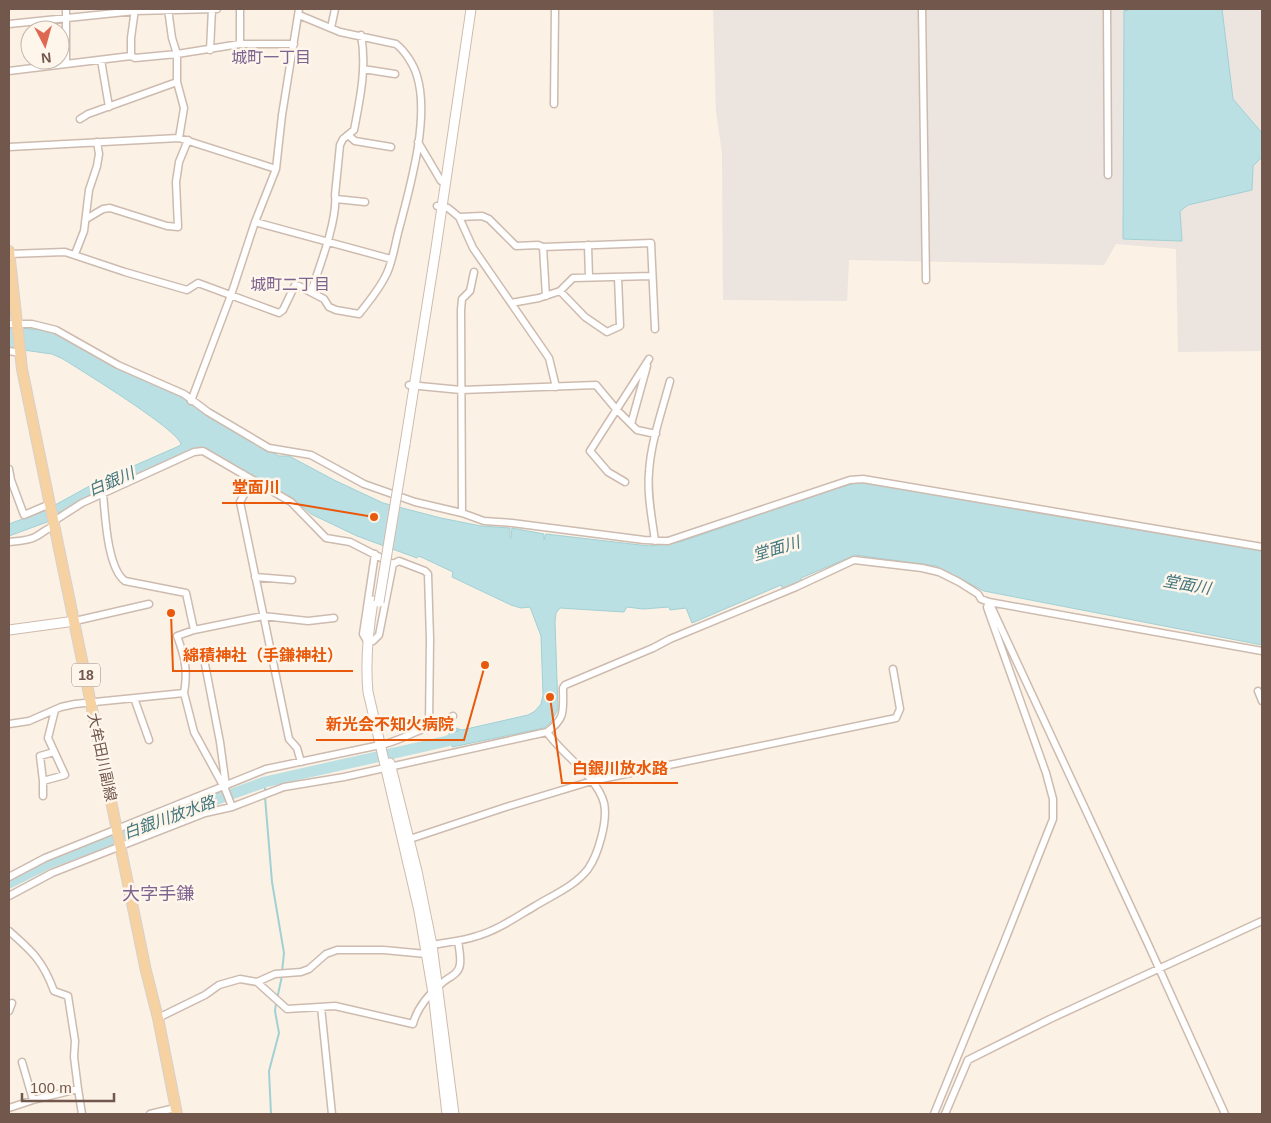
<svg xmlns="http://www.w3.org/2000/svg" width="1271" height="1123" font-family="Arial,'Noto Sans JP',sans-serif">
<rect width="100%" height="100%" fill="#fbf1e5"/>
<!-- industrial -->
<path fill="#ebe4df" d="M 713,9 L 1262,9 L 1262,351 L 1178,352 L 1176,249 L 1116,244 L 1104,265 L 849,260 L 847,301 L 723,300 L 722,153 L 716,111 Z"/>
<!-- water -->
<path fill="#bbe0e3" stroke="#a1d0d5" d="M 1131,9 L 1222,9 L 1233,99 L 1262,133 L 1262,157 L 1253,166 L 1252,190 L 1188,205 L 1180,211 L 1182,241 L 1123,239 L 1124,11 Z
M 9,327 L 43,330 L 55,333 L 184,396 L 186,399 L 197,407 L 269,451 L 279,456 L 289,456 L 334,480 L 383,503 L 441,518 L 481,526 L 510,528 L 510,538 L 511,538 L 512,528 L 544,534 L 544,540 L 546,534 L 649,546 C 660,544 672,544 683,541 L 831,490 L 859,482 L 1262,551 L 1262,645 L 984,591 L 936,566 L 855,555 L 801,578 L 801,581 L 783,589 L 781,585 L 692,623 L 686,608 L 670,610 L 669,607 L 643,609 L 627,607 L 624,612 L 560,608 L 556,613 L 555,622 L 558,709 L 551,722 L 544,728 L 452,747 L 452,743 L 447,744 L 446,736 L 449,736 L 449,733 L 459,731 L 456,730 L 456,728 L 462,730 L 528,715 L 535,711 L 541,704 L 543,695 L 541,636 L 530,607 L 521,608 L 511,605 L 452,577 L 453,572 L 419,556 L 417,558 L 357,536 L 311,514 L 302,506 L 287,497 L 253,479 L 200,447 L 61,513 L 47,522 L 9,536 L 9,524 L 44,511 L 95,483 L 179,446 L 181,444 C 177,429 82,371 63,359 L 52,354 L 9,348 Z"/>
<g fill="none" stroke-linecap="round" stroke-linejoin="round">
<!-- stream -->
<path stroke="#a1d0d5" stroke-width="2" d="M 265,782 L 265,797 L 272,882 L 284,953 L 282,972
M 277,999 L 282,976
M 271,1114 L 269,1071 L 279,1033 L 275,1011 L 276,1003"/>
<!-- river -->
<path stroke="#bbe0e3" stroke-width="11" d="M 9,883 L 49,863 L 98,845 L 142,826 L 265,782 L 461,738"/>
<!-- minor casing -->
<g stroke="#cebbaf" stroke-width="9">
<path id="minor" d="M 168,9 L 172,38 L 177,54 L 177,82 L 184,108 L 179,138
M 240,9 L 240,44
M 922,9 L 926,280
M 1107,9 L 1108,175
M 9,24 L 135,11 L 217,9
M 331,28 L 335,9
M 210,50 L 212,9
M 131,56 L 131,38 L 135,9
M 101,60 L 109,107
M 66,63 L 66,9
M 363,69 L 395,74
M 9,71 L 131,56 L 135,58 L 177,54 L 240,44 L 294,44
M 554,104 L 555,9
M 80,119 L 88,114 L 177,82
M 348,135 L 355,141 L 391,147
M 418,142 L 441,181 L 446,181
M 9,147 L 179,138 L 276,169
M 336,199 L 365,202
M 437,206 L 448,208 L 459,217 L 473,248 L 549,358 L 556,387
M 459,217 L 482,216 L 489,219 L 516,246 L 538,245 L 543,247 L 651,243 L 655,329
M 86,219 L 103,209 L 110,208 L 167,226 L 178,227 L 176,182 L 179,162 L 188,140
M 255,222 L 391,259
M 588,245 L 589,277
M 543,247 L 546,296
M 9,254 L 65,252 L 125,272 L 187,290 L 198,283 L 279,313 L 283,310 L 295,285 L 299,286 L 324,299 L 329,307 L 336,310 L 359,314 C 369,301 380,289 387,273 C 393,260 395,244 399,229 C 410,187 430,118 417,76 C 414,65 405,51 396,44 L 340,32 L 299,15
M 75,254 L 84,231 L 89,190 L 97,166 L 99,154 L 97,142
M 560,291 L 585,317 L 607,332 L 620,326 L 618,277
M 311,292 C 319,268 338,219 335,195 L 340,145 L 343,139 L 354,130 C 360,99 367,67 361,35
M 511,303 L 539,298 L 560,291 L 573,278 L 652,276
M 9,324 L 32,324 L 56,330 L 118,365 L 184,394 L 208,412 L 269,448 L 311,455 L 364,484 L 415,502 L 462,513 L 484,521 L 512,523 L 644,540 L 668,541 L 850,480 L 863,479 L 1262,547
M 9,351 L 20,353
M 409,385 L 461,390 L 596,385 L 616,409 L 637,430 L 656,434
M 191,401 L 231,295 L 255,222 L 276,169 L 282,115 L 299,9
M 631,424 L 647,366
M 9,469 L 11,480 L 24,515 L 50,504
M 243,474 L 245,493 L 240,502 L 289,739 L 297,748 L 301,762
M 625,482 L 608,472 L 590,451 L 649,359
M 103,493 C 105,514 107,568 125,581 L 186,593 L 194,630 L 177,636 C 185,657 188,671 184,693
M 462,513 L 461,310 L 462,299 L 470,291 L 474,272
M 54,521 L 82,503 L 194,452 L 203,451 L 291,502 L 326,538 L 350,542 L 393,564 L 399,561 L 425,571 L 428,574 L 430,639 L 429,726
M 655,541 C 652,518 647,495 649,472 C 651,441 662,411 670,381
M 9,542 C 18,541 29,541 37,536 C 44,532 47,528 55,526
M 255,577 L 292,580
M 989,602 L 1148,944 L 1225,1114
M 75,621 L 149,604
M 194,630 L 263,616 L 308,621 L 334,618
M 367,641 L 363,634 L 375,554
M 373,641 L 379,635 L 393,564
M 204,659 L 220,742 L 226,786
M 1258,691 L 1262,701
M 134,698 L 149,740
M 9,724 L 29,721 L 61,707 L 75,704 L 184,693 L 194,732 L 225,789 L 232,807
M 43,781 L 65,775 L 48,738 L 55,710
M 43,796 L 43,781 L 40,756 L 54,752
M 407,840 L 506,807 L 592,781 L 896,718 L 900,709 L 893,669
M 9,877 L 45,858 L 266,769 L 385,744 C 400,740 413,733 427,727 C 437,723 443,723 453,716
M 9,896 L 52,873 L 205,813 L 232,807 L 284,787 L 344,777 L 547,732 C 566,718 563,711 563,688 L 565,685 L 653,648 L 670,639 L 796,587 L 854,560 L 922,568 L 939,572 L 959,582 L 978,594 L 981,599 L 989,602 L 1262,651
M 9,931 C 32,951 43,961 54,991 L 68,996 L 75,1041 L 74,1057 L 78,1089 L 82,1114
M 257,982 L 287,1009 L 335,1006 L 413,1024 C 417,1008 429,994 442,983 C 448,977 459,975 460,964 C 461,957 459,948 458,941
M 321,1007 L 332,1114
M 9,1011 L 12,1003
M 158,1018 L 205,995 L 219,985 L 240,979 L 257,982 L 275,974 L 301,972 L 309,969 L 326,954 L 337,950 L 384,950 L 426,954 L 432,945 C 447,942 463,941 477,936 C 498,930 516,917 535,906 C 553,895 575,886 588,869 C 598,855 608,821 604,803 C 597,776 562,755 547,732
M 22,1062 L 33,1100
M 9,1108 L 33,1100 L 78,1089
M 150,1114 L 175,1108
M 934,1114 L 1003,945 L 1053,819 L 1053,799 L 1046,773 L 989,613 L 987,607 L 989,602
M 945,1114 L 968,1060 L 1050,1019 L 1262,921"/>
</g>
<!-- tertiary casing -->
<g stroke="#cebbaf" stroke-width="11">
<path id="tertiary" d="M 405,444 L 436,248 L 471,9
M 373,601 C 368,632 365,661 368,692 L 419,911 L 433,993 L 447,1114
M 390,763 L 417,871 L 432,945 L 454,1114"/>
</g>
<!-- secondary casing -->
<g stroke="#d1baac" stroke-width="11">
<path id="secondary" d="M 9,630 L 75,621"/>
</g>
<!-- primary casing -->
<g stroke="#d8d0cd" stroke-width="12">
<path id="primary" d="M 9,251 L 22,369 L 146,971 L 158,1018 L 177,1114"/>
</g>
<!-- minor -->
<use href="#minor" stroke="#fff" stroke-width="6"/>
<!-- tertiary -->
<use href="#tertiary" stroke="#fff" stroke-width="9"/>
<!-- secondary -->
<use href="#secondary" stroke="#fff" stroke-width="9"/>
<!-- primary -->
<use href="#primary" stroke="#f6d1a1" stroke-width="10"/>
<!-- tertiary-bridge casing -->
<g stroke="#cebbaf" stroke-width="11" stroke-linecap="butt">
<path id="tertiary-bridge" d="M 379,602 L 405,444"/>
</g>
<!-- tertiary-bridge -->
<use href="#tertiary-bridge" stroke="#fff" stroke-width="9"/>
</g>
<g text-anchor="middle" stroke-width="5" stroke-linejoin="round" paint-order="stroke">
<!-- shield labels -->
<rect fill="#fef5eb" stroke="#9c867c" stroke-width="1" x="72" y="663.5" width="28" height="23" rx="4"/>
<g font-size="14" font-weight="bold" fill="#72574c">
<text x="86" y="680">18</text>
</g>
<!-- street labels -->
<g font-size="15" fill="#72574c" stroke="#fef5eb">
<text transform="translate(102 757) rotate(78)" y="5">大牟田川副線</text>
</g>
<!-- neighbourhood labels -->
<g font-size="16" fill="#7d638f" stroke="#fef5eb">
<text x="271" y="63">城町一丁目</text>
<text x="290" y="290">城町二丁目</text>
</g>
<!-- water labels -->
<g font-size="16" font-style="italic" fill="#43777e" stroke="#fef5eb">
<text transform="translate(111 481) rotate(-23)" y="6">白銀川</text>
<text transform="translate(776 548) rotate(-17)" y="6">堂面川</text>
<text transform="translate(1187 584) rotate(10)" y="6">堂面川</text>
<text transform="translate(169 817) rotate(-20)" y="6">白銀川放水路</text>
</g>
<!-- quarter labels -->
<g font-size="18" fill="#7d638f" stroke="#fef5eb">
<text x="158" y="900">大字手鎌</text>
</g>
</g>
<!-- callouts -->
<path fill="none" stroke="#e8590c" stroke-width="2" d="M374 517L290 503H222M171 613L173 671H353M485 665L464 740H316M550 697L562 783H678"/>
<g fill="#e8590c" stroke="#fef5eb" stroke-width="2">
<circle cx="374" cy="517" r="5"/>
<circle cx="171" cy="613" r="5"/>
<circle cx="485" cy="665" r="5"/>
<circle cx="550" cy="697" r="5"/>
</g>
<g font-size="16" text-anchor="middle" font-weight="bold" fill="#e8590c" stroke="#fef5eb" stroke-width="5" stroke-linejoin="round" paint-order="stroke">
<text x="256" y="493">堂面川</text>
<text x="263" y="661">綿積神社（手鎌神社）</text>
<text x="390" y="730">新光会不知火病院</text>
<text x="620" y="774">白銀川放水路</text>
</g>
<!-- border -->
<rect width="1271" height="1123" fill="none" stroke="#72574c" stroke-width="20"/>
<!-- north arrow -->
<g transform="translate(45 45) rotate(174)"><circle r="24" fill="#fef5eb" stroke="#c6b6ab"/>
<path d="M0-4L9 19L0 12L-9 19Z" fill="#de6851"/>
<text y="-8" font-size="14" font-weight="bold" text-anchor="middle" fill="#72574c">N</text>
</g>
<!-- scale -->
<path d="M22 1093v8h92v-8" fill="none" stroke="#72574c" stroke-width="2.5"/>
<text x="30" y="1093" font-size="15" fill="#72574c" stroke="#fef5eb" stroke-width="4" paint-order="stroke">100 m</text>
</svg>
